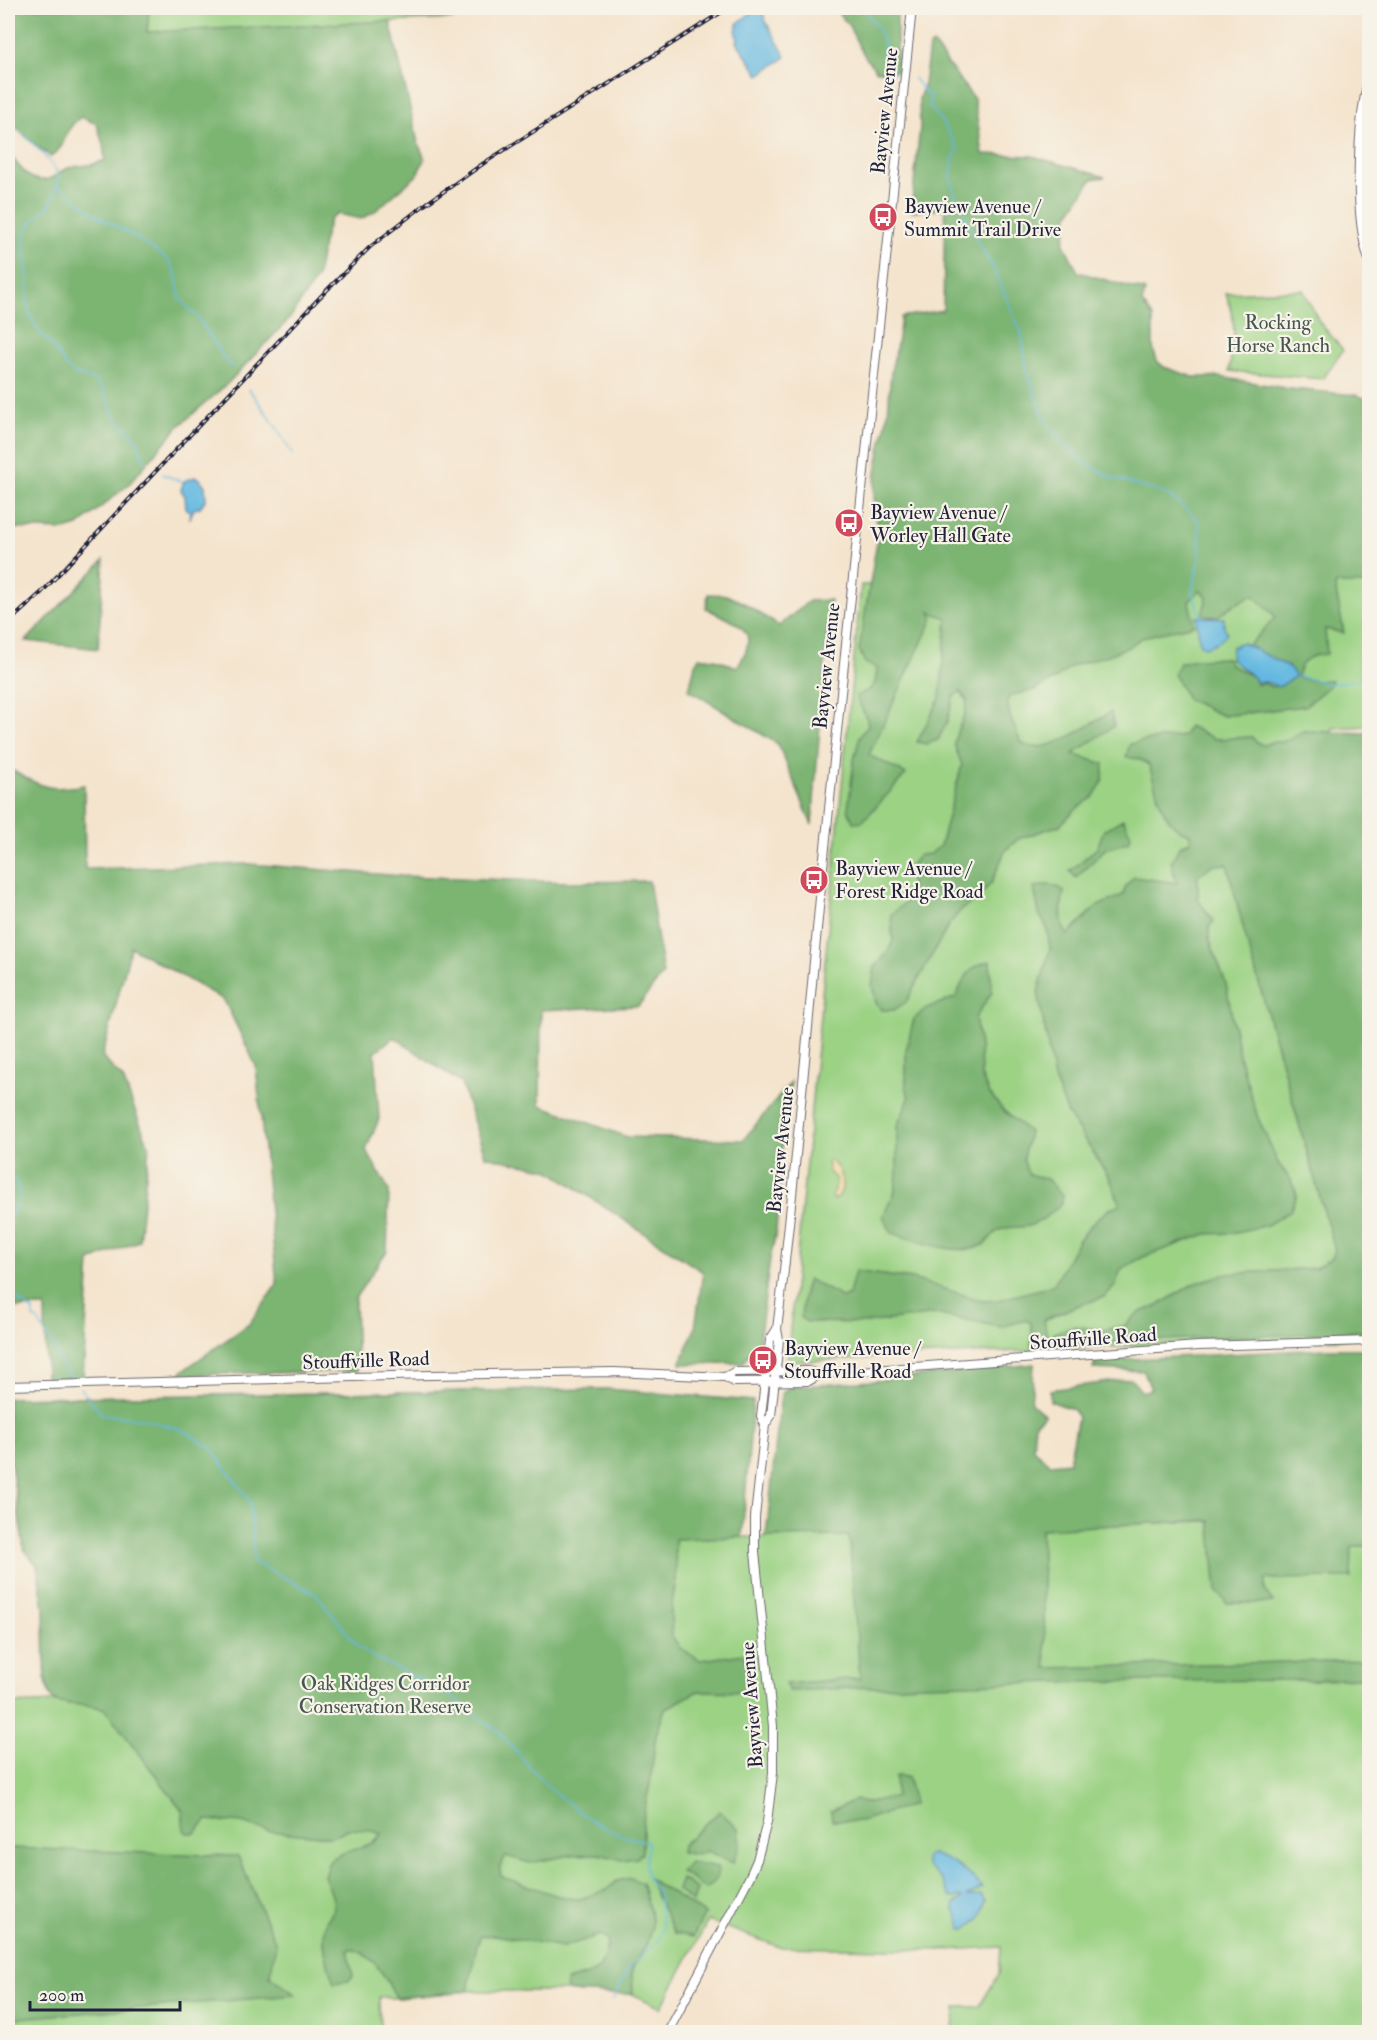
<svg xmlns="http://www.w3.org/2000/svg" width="1377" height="2040" font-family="'IM FELL Double Pica',serif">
<rect width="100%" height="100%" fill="#f7f3e8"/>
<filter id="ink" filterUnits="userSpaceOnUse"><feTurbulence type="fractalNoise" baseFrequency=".0167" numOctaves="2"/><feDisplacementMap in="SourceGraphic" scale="12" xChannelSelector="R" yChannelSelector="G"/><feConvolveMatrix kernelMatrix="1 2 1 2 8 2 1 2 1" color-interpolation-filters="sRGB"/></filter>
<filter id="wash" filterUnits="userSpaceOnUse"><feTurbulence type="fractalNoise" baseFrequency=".008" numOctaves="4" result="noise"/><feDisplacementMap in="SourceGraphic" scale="24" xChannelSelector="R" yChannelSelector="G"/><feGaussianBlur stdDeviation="1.35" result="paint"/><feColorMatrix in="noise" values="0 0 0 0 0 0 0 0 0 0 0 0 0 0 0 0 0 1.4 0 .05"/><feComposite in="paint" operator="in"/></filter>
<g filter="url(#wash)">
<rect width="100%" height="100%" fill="#f4e4cd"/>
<!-- green -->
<path fill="#9bd284" stroke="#5e7a60" stroke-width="1.5" d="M 149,8 L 451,8 L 452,19 L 147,32 Z
M 1303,290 L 1320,323 L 1343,350 L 1323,379 L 1229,371 C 1235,337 1237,326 1226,293 Z
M 1369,579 L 1369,726 L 1333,728 L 1250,931 L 1369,1338 L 1084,1348 L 787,1362 L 861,585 L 1299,582 Z
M 607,1389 L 675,1538 L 766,1537 L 1369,1515 L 1369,2032 L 952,2032 L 956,2007 L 979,2007 L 999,1974 L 1001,1947 L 945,1950 L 780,1947 L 708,1921 L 661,2008 L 633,1994 L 582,1993 L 566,1991 L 468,1991 L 397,1998 L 379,1997 L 380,2032 L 8,2032 L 8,1704 L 58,1702 L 53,1700 L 49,1694 L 45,1676 L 44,1607 L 37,1565 L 24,1549 L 10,1456 L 8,1431 L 8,1398 Z"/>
<!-- forest -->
<path fill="#7cb472" stroke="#4f6b56" stroke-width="1.5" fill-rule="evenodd" d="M 8,8 L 149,8 L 147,32 L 390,21 L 418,143 L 425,159 L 416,176 L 374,212 L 361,219 L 338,214 L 330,219 L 323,243 L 317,277 L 290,318 L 228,383 L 177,428 L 129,484 L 78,526 L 64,530 L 8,528 L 8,153 C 18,162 27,185 48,179 C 56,177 61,170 68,168 C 83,164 88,168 105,160 L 103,145 L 97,124 L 81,117 C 62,130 69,144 51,157 L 19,131 L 8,119 Z
M 833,8 L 897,8 L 897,71 L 877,71 C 864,59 857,42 849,26 C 845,19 838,14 833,8 Z
M 933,44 L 974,99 L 983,154 L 1032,156 L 1105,177 L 1092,179 L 1068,215 L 1064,244 L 1078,272 L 1145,291 L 1142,303 L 1153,317 L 1153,348 L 1157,361 L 1164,367 L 1193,377 L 1220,377 L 1291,389 L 1356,395 L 1369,400 L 1369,584 L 1337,584 L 1335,586 L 1344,633 L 1325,629 L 1327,654 C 1309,655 1301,660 1297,677 L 1317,681 L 1331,680 L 1328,687 L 1305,706 L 1223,716 L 1187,699 L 1174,674 L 1180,663 L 1195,659 L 1227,658 L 1230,665 L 1252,676 L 1258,685 L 1262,682 L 1271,687 L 1279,685 L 1248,646 L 1276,617 L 1253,595 L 1230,607 L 1217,617 L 1202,615 L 1207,597 L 1200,590 L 1189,602 L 1194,625 L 1143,637 L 1128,647 L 1111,654 L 1072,666 L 1055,679 L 1034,690 L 1009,696 C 1006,708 1011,720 1016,731 C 1018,735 1019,740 1022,743 C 1044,759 1091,723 1111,712 L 1114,726 L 1073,754 L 1104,764 L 1103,781 L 1093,797 L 1075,810 L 1060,825 L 1018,839 L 1005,851 L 992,882 L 979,897 L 961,910 L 950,923 L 906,1002 L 894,1010 L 882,1010 L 876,1003 L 872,985 L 875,967 L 887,953 L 893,941 L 891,915 L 910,898 L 911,883 L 907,870 L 919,855 L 930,854 L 940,846 L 962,765 L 954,744 L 957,732 L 965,714 L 967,700 L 960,692 L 954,696 L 947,722 L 938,740 L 927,744 L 917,742 L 940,698 L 947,618 L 930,612 L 933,618 L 869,755 L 906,774 L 863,821 L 853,822 L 848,809 L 854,760 L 860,736 L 868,726 L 867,720 L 856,696 C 873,689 876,688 877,668 L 865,663 L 859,650 L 879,529 C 867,492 880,455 887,418 C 890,402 889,384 892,367 C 896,350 899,334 901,317 L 943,310 L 945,209 L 911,211 L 920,127 L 919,99 L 924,84 L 929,47 Z
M 104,560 L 98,649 L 26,641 Z
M 708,594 L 726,595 L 744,603 L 779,626 L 809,601 L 830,600 L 812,825 L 778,744 L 689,690 L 695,665 L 699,657 L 715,659 L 737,667 C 764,628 737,625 706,608 Z
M 1189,726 L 1215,739 L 1252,737 L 1257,743 L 1264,745 L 1271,742 L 1283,742 L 1303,731 L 1369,733 L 1369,1331 L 1031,1346 L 1032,1332 L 1031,1323 L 1026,1320 L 1001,1327 L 935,1314 L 867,1323 L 807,1322 L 801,1318 L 804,1292 L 808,1279 L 843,1298 L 849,1295 L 855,1271 L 913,1279 L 983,1301 L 998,1300 L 1044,1288 L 1054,1284 L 1078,1241 L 1094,1221 L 1108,1210 L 1120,1204 L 1110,1179 L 1068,1114 L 1054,1079 L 1038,992 L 1050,949 L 1047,928 L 1039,914 L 1034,888 C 1046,884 1053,883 1064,891 C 1061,907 1059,920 1067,935 L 1096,907 L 1123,895 L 1126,886 L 1134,877 L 1177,883 L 1171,862 L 1180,846 L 1190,841 L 1190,834 C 1161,827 1157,790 1149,765 L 1139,759 L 1126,757 L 1130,744 L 1142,741 L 1184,736 ZM 1227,864 L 1244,931 L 1335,1250 L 1332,1258 L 1315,1268 L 1226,1274 L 1195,1283 L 1157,1306 L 1138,1313 L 1124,1326 L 1103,1330 L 1073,1326 L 1047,1336 L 1044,1320 L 1076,1306 L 1104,1297 L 1115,1286 L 1121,1269 L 1143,1257 L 1206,1234 L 1232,1233 L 1267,1225 L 1290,1211 L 1297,1195 L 1291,1180 L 1278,1163 L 1258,1118 L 1240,1060 L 1226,984 L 1209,938 L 1209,927 L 1214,921 L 1198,900 L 1198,876 L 1212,865 Z
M 8,768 C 40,786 46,792 84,785 L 85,869 L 249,864 L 402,876 L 567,882 L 649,881 L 663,974 L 638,1006 L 541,1010 L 540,1105 L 627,1137 L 743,1140 L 791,1082 L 783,1131 L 776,1233 L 770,1259 L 759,1342 L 743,1363 L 680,1364 L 695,1328 L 703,1272 L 549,1170 L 485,1156 L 461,1083 L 394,1037 L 375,1052 L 379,1119 L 366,1150 L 389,1190 L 387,1251 L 355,1298 L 357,1371 L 177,1375 L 249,1324 L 277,1284 L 256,1066 L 224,1000 L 131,947 L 102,1057 L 123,1079 L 149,1147 L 139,1241 L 90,1261 L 83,1378 L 46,1378 L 45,1307 L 8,1308 Z
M 1123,819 L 1131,835 L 1128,842 L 1105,849 L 1076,878 L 1070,871 L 1097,848 L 1104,830 Z
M 990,961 L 992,992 L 975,1018 L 980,1045 L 981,1075 L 989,1093 L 1003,1110 L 1029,1132 L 1023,1158 L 1028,1174 L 1047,1179 L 1062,1195 L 1062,1203 C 1052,1212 1041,1223 1028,1226 C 1018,1228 1009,1226 1000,1230 C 993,1232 990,1241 983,1245 C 959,1258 916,1240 892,1233 L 883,1216 L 894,1194 L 897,1175 L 897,1126 L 909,1098 L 906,1086 L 906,1050 L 914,1019 L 927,1008 L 956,997 C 963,979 970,965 990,961 Z
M 1327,1349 L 1369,1349 L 1369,1546 L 1352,1546 L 1351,1578 L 1265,1579 L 1265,1590 L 1273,1603 L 1227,1603 L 1217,1592 L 1210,1520 L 1041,1529 L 1046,1668 L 1369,1660 L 1369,1677 L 1327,1680 C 1147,1681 968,1681 789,1691 L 785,1684 L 860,1678 L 849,1536 L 766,1537 L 781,1394 L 789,1387 L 873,1381 L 1034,1364 L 1031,1403 L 1045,1415 L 1035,1423 L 1033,1449 L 1050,1464 L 1069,1462 L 1078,1417 L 1072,1409 L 1050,1401 L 1050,1390 L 1131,1379 L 1142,1392 L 1151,1389 L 1144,1371 L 1093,1369 L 1095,1361 Z
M 607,1389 L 753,1401 L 742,1537 L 675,1539 L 676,1580 L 671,1611 L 672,1636 L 680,1648 L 700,1660 L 744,1654 L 754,1692 L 698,1691 L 665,1709 L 656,1735 L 650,1784 L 644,1811 L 642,1852 L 637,1858 L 622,1860 L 599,1854 L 571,1855 L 530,1863 L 506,1856 C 501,1863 497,1869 502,1877 L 564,1898 L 580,1899 L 606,1890 L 617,1881 L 631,1878 L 642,1883 L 652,1918 L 652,1926 L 646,1946 L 632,1969 L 633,1994 L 582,1993 L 567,1991 L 566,1981 C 597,1973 602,1974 608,1941 L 600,1935 L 563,1947 L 495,1935 L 481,1936 L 476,1948 L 468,1991 L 397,1998 C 385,1979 375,1953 350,1949 L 348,1950 L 353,1976 L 348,1981 L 334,1983 C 328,1965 320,1942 326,1923 C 327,1917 334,1913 334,1906 C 334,1896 327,1884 324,1875 C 326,1871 327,1864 330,1861 C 344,1847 371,1851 381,1834 L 370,1830 L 348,1829 L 331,1837 L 269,1831 L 242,1823 L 207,1820 L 195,1833 L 187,1833 L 184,1830 L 182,1810 L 105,1709 L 92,1706 L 59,1703 L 53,1700 L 49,1694 L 45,1676 L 44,1607 L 37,1565 L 24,1549 L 10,1456 L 8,1431 L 8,1398 Z
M 895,1776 L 907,1777 L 912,1794 L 913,1805 L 861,1821 L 832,1820 L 831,1811 L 855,1800 L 864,1803 L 896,1797 Z
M 720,1811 L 738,1829 L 740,1845 L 733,1863 L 707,1851 L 696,1855 L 681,1852 L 682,1845 Z
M 8,1848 L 238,1856 L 276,1944 L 270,1976 L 296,1995 L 8,2019 Z
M 690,1862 L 717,1867 C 720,1878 715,1882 706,1889 L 681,1872 Z
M 649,1879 L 705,1914 L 693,1937 L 674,1933 Z
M 681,1879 L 697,1889 L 693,1902 L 677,1890 Z"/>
<!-- sand -->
<path fill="#eeda9e" stroke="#887e6c" stroke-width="1.5" d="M 830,1160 C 842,1169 848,1192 834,1200 L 832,1196 L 836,1184 L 835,1178 L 829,1172 L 827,1162 Z"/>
<!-- water -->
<path fill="#65b9e1" stroke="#446e8e" stroke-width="1.5" d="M 758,10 L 765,16 L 764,18 L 786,57 L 759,75 L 737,42 L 738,38 L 736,35 L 737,24 L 752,12 Z
M 195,477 L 199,478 L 205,486 L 206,499 L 200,507 L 194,509 L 189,519 L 190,511 L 186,509 L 185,496 L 181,490 L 184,481 Z
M 1196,617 L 1224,618 L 1224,627 L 1227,632 C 1223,641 1214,644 1205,647 L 1200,645 Z
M 1243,643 L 1289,667 L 1296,676 L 1279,687 L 1266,682 L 1257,682 C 1250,672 1240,668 1231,659 L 1232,646 L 1236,647 L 1236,644 Z
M 932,1854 C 950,1860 971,1872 982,1888 L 966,1897 L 981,1895 L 986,1901 L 980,1918 L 966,1929 L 962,1929 L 954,1907 L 955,1903 L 962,1899 L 961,1897 L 951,1898 L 941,1879 L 926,1865 L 926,1858 Z"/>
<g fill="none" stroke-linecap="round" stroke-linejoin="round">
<!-- stream -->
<path stroke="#65b9e1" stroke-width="1.5" d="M 865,8 L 870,18 L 878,28 L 884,44 L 883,53 L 891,70 L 895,73
M 914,78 L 925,93 L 931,97 L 929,107 C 941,115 949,136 958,149 L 953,158 L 952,170 L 950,175 L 955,195 L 977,241 L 994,269 L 1021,332 L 1027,369 L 1036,398 L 1048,424 L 1079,458 L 1091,466 L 1113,478 L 1166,494 L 1191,513 L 1199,522 L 1200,559 L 1192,591 L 1199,612 L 1204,617
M 8,122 C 21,132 55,162 59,177 L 53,199 L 48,207 L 29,225 L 23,238 L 29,285 L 27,298 L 30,315 L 40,333 L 51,344 L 68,369 L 75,374 L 94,380 L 103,390 L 116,419 L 136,438 L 142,455 L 146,462
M 58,185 L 96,215 L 134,236 L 168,260 L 175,272 L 180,299 L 199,319 L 224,358 L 233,367
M 249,389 L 277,428 L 292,454
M 162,474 L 183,482
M 1296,676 L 1331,684 L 1356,680 L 1370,674
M 8,997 L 13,1019 L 8,1048 L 11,1068 L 8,1072
M 8,1171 C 22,1184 23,1204 8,1217
M 8,1283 C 15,1302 19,1300 33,1311 L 34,1318 L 38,1320 L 48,1339 L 55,1346 L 61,1364 L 73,1380
M 80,1388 L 102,1414 L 145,1419 L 182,1430 L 210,1447 L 250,1501 L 254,1562 L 316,1594 L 357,1645 L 373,1657 L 438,1688 L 497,1730 L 549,1788 L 590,1820 L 619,1835 L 648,1842 L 645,1866 L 648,1880 L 658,1892 L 663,1928 L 659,1940 L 629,1968 L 613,1999"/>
</g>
</g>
<g filter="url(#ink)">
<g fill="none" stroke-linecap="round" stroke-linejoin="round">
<!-- secondary casing -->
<g stroke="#6c666e" stroke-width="10">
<path id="secondary" d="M 1370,74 C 1357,118 1353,220 1370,262
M 725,1377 L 734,1372 L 808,1371 L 820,1374 L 1198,1346 L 1370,1341
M 8,1386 L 431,1375 L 614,1372 L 725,1377 L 734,1382 L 809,1381 L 820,1374
M 765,1425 L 761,1416 L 764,1390 L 770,1340 L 777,1329
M 668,2032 L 750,1876 L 757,1860 L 767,1822 L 773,1773 L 773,1726 L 755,1552 L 755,1517 L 765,1425 L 771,1416 L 779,1340 L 777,1329 C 797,1172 808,1015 824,857 C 852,574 880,291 912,8"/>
</g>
<!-- secondary -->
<use href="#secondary" stroke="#fff" stroke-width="8"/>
<!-- rail casing -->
<g stroke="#22223b" stroke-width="4">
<path id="rail" d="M 8,623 L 42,592 L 320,297 L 370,247 L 423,206 L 484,163 L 728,8"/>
</g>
<!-- rail -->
<use href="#rail" stroke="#f7f3e8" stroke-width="1.5" stroke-dasharray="4.5" stroke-linecap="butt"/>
</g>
</g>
<!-- icons -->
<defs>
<g id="bus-disc" transform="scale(1.5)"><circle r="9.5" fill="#d1495b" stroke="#f7f3e8"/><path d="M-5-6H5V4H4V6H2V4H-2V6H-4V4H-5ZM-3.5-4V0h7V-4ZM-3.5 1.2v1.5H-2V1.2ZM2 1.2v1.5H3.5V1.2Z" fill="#fff"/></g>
</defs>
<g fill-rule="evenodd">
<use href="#bus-disc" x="883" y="217"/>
<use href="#bus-disc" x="849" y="523"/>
<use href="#bus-disc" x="814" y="880"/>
<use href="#bus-disc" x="763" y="1360"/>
</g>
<g text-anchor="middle" stroke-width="4.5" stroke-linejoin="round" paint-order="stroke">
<!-- street labels -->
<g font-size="20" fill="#22223b" stroke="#f7f3e8">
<text transform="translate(884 111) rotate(-84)" y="7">Bayview Avenue</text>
<text transform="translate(826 666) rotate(-84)" y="7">Bayview Avenue</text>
<text transform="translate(780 1150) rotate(-84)" y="7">Bayview Avenue</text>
<text transform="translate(1093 1338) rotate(-4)" y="7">Stouffville Road</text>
<text transform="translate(366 1360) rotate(-2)" y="7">Stouffville Road</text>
<text transform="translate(751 1705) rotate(-94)" y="7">Bayview Avenue</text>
</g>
<!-- poi labels -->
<g font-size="20" fill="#22223b" stroke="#f7f3e8" text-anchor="start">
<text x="904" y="213">Bayview Avenue /<tspan x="904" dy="23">Summit Trail Drive</tspan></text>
<text x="870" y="519">Bayview Avenue /<tspan x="870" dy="23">Worley Hall Gate</tspan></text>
<text x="835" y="875">Bayview Avenue /<tspan x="835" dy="23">Forest Ridge Road</tspan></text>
<text x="784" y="1355">Bayview Avenue /<tspan x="784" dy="23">Stouffville Road</tspan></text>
</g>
<!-- park labels -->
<g font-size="20" fill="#465751" stroke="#f7f3e8">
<text x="1278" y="329">Rocking<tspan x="1278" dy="23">Horse Ranch</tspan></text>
<text x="385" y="1690">Oak Ridges Corridor<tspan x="385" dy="23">Conservation Reserve</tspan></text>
</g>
</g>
<!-- margin -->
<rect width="1377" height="2040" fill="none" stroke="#f7f3e8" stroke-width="30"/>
<!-- scale -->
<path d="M30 2001v9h150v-9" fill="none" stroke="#22223b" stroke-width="3"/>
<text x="39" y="2001" font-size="18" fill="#22223b" stroke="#f7f3e8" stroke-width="4.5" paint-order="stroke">200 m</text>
</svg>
